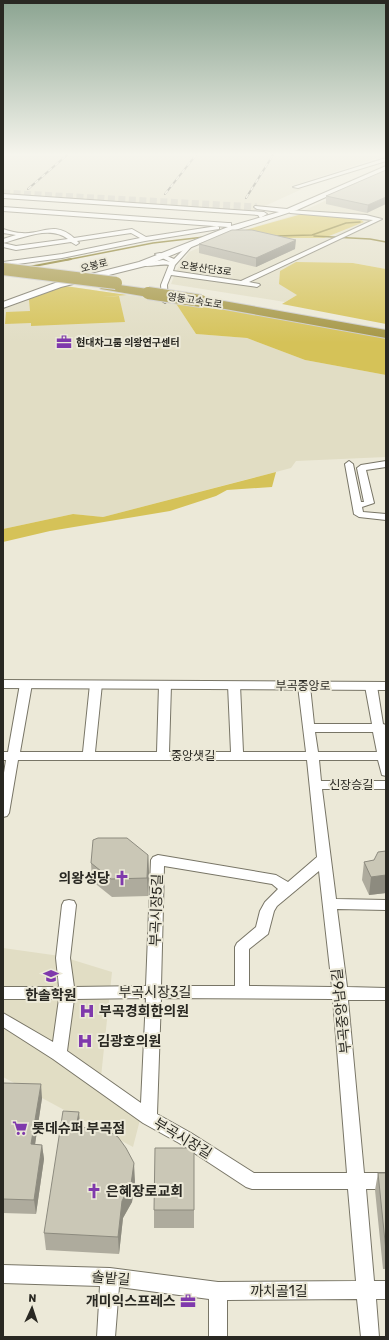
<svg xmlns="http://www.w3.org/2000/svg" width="389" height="1340" font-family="Rubik,'Noto Sans KR',sans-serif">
<rect width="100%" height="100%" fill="#ece9d8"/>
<!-- built -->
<path fill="#e1ddc4" d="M 3,155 L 386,155 L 386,157 L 374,159 L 292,186 L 302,189 L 254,211 L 3,195 Z
M 386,173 L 386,269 L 353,263 L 285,302 L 171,284 L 176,271 L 189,252 L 231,234 L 294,215 Z
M 65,286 L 175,302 L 196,334 L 247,338 L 305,360 L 386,375 L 386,457 L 296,461 L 291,468 L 103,517 L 73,514 L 3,529 L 3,309 Z
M 3,948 L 60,956 L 112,972 L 101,1077 L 143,1108 L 133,1147 L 3,1077 Z"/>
<!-- green -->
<path fill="#d5c258" d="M 302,214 L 360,219 L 364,222 L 324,238 L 258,238 L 235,233 Z
M 296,262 L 353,263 L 386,269 L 386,324 L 282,304 L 297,295 L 279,284 L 280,271 Z
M 65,286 L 127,295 L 102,297 L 119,296 L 125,322 L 31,326 L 31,323 L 5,324 L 6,312 L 30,311 L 29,300 L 26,300 Z
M 173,299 L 386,337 L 386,375 L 305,360 L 247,338 L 196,334 Z
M 276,472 L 272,487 L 227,490 L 216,496 L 170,511 L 50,531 L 3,542 L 3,529 L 73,514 L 103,517 Z"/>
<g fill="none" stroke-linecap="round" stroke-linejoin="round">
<!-- stream-far1 -->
<path stroke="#7c6f15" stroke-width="1.5" d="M 276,236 L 312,235 L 346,223 L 360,222
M 314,236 L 370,239 L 386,242
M 66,260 L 153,243 L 204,237"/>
<!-- stream -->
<path stroke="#7c6f15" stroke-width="2" d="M 29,267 L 71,259"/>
<!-- tertiary-tunnel -->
<path stroke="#c5c2b4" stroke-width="7" stroke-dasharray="7 3.5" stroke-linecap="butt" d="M 3,193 L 257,207"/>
<!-- minor casing -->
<g stroke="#787566" stroke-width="2">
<path id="minor" d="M 386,158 L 386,161 L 298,188 L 293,187 Z
M 3,194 L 264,212 L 267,214 L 260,218 L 258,215 L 3,198 Z
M 288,210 L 366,215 L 382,219 L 249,282 L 259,284 L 260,285 L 257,287 L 171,275 L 167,285 L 168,301 L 165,303 L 162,301 L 161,285 L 169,265 C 160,263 146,269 139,264 L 163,260 L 170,262 L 155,254 L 160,253 L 174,259 L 189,244 L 192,246 L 175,265 L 173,271 L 241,281 L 373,220 L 290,213 Z
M 217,226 L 219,227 L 219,229 L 145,241 L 62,258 L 3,266 L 3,262 L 62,254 L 140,238 L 131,233 L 77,241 L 79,243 L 76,245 L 71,242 L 16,250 L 3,247 L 3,243 L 16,246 L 68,239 C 50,225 22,238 3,243 L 3,239 L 16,235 L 3,233 L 3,229 C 9,231 16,233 22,233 C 42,235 54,220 74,238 L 132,229 L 146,237 Z
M 349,461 L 353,464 L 361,502 L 364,502 L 357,468 L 361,465 L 386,461 L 386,467 L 366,470 L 374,503 L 362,507 L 363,512 L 386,514 L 386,520 L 359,517 L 354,514 L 345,464 Z
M 26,681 L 32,684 L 20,752 L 83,752 L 90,684 L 96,681 L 102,684 L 95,752 L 157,752 L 159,685 L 165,682 L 171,685 L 169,752 L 231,752 L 228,685 L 230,683 L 234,682 L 240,685 L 243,752 L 306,752 L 298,686 L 300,684 L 304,683 L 310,686 L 314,724 L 372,724 L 365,686 L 371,683 L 377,686 L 383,724 L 386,725 L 386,776 L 382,775 L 378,760 L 319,760 L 321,781 L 386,781 L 386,789 L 322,789 L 336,899 L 386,900 L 386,910 L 337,909 L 347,987 L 386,988 L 386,1000 L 348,1000 L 364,1173 L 386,1173 L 386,1189 L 366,1189 L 374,1281 L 386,1281 L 386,1299 L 376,1299 L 379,1337 L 361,1337 L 357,1299 L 227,1300 L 227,1337 L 209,1337 L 209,1299 L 119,1287 L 115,1337 L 97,1337 L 100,1286 L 3,1283 L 3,1265 L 110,1268 L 218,1282 L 356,1281 L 348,1189 L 252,1189 L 246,1187 L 179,1143 L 143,1123 L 53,1059 L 3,1027 L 3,1013 L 53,1042 L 59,999 L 3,999 L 3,987 L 59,987 L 56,958 L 62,905 L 64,901 L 69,900 L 74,901 L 76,905 L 70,958 L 74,987 L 146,986 L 151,860 L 153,857 L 158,855 L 276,875 L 288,882 L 317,857 L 307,760 L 18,760 L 9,813 L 7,816 L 3,817 L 3,779 L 6,760 L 3,760 L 3,752 L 8,752 L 20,684 ZM 315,732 L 373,732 L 377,752 L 318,752 ZM 164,866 L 272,884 L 278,889 L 265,902 L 260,911 L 256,927 L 237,943 L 235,947 L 235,986 L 161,986 ZM 319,871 L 332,987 L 249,986 L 249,949 L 268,934 L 274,911 L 277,906 ZM 146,998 L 141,1103 L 67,1051 L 74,999 ZM 161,998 L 333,999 L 347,1173 L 254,1173 L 191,1133 L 157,1114 Z"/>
</g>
<!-- tertiary casing -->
<g stroke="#787566" stroke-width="2">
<path id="tertiary" d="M 386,166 L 386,170 L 297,210 L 226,233 L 145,266 L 61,287 L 3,308 L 3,302 L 55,283 L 139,262 L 228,227 L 3,211 L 3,207 L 228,223 L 231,223 L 231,226 L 279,212 L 257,209 L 254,207 L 255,206 L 287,209 Z
M 3,680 L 386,682 L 386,690 L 3,688 Z"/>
</g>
<!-- motorway casing -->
<g stroke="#cccbca" stroke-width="2">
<path id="motorway" d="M 105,283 L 148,289 L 154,293 L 148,297 L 101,289 L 99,287 L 101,285 Z
M 201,297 L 386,330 L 386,338 L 197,304 L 195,301 Z"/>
</g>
<!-- minor -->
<use href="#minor" fill="#fff" fill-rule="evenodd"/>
<!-- tertiary -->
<use href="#tertiary" fill="#fff" fill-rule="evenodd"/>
<!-- motorway -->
<use href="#motorway" fill="#a59645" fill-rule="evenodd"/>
<!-- rail casing -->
<g stroke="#4c4b43" stroke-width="2">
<path id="rail" d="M 28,189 L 67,155
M 165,194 L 196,155
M 246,198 L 273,155"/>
</g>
<!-- rail -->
<use href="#rail" stroke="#ece9d8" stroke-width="1.5" stroke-dasharray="4.5" stroke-linecap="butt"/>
<!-- motorway-bridge casing -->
<g stroke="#cccbca" stroke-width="14" stroke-linecap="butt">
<path id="motorway-bridge" d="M 3,269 L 116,283
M 148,293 L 201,301"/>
</g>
<!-- motorway-bridge -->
<use href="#motorway-bridge" stroke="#a59645" stroke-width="12"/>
</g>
<!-- wall -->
<path fill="#aeab9d" d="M 386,170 L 367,213 L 326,204 L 326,196 Z
M 199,244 L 295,249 L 256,267 L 199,253 Z
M 386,851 L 386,893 L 369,895 L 362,880 L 364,862 L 374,860 Z
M 148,855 L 149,873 L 148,896 L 112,897 L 92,881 L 91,863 Z
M 3,1083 L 42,1098 L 35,1144 L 42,1145 L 44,1159 L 36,1214 L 3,1213 Z
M 79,1112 L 80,1128 L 135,1181 L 132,1202 L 123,1218 L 119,1254 L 46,1250 L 44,1233 Z
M 194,1148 L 194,1228 L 154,1228 L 154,1210 Z
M 378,1173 L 386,1173 L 386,1269 L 383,1269 L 375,1190 Z"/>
<!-- shaded-wall -->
<path fill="#8d8b7f" d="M 386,197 L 386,204 L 367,213 L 368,205 Z
M 296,240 L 295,249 L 256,267 L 256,258 Z
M 148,855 L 149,873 L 148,896 L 147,878 Z
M 386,875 L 386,893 L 369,895 L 371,877 Z
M 41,1084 L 42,1098 L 33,1158 L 31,1144 Z
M 79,1112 L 80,1130 L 76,1127 Z
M 42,1145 L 44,1159 L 36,1214 L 34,1200 Z
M 134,1163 L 135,1181 L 132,1202 L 123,1218 L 119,1254 L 118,1237 L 122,1201 Z"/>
<!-- building -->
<path fill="#cac7b6" stroke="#8d8b7f" d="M 386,170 L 386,197 L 368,205 L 326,196 Z
M 232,230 L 252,230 L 296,240 L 256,258 L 199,244 Z
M 98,838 L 127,838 L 148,855 L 147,878 L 111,879 L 91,863 L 93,840 Z
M 386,851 L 386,875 L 371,877 L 364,862 L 374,860 L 378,852 Z
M 3,1083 L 41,1084 L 31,1144 L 42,1145 L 34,1200 L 3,1199 Z
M 63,1111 L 79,1112 L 76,1127 L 105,1129 L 118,1137 L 126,1148 L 134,1163 L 131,1184 L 122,1201 L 118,1237 L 44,1233 Z
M 155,1148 L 194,1148 L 194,1210 L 154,1210 Z
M 378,1173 L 386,1173 L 386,1251 Z"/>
<!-- sky -->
<linearGradient id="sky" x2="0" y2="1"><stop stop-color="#8ba491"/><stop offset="0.45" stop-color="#f6f5ed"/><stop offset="1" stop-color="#f6f5ed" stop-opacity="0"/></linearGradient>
<rect width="389" height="343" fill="url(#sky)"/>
<!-- icons -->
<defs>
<g id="office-bare" transform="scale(1.2)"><path d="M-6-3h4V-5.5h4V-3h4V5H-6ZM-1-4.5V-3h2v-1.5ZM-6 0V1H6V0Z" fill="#7f39ac" stroke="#ece9d8" stroke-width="2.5" paint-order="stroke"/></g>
<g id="church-bare" transform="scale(1.2)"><path d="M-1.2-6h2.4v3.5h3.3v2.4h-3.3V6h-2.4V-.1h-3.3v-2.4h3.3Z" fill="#7f39ac" stroke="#ece9d8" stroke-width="2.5" paint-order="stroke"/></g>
<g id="school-bare" transform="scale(1.2)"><path d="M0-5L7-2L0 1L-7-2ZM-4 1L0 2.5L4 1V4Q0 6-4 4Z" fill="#7f39ac" stroke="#ece9d8" stroke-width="2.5" paint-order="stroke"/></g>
<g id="hospital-bare" transform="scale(1.2)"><path d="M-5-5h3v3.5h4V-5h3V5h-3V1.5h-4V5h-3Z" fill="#7f39ac" stroke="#ece9d8" stroke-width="2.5" paint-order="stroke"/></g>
<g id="supermarket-bare" transform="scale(1.2)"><path d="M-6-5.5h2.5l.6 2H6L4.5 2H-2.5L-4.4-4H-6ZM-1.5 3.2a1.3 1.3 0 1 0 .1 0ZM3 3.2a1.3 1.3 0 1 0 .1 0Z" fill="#7f39ac" stroke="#ece9d8" stroke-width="2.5" paint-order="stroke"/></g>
</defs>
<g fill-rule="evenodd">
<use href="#office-bare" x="64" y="342"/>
<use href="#church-bare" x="122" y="878"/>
<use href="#school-bare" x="51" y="976"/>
<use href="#hospital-bare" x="87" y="1011"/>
<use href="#hospital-bare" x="85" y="1041"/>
<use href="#supermarket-bare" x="20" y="1128"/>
<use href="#church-bare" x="94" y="1191"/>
<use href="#office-bare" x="188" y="1301"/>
</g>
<g text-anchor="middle" stroke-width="4" stroke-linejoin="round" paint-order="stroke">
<!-- far-street labels -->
<g font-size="10" fill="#292822" stroke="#ece9d8">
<text transform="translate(94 265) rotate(-14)" y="4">오봉로</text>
<text transform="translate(206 268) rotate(8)" y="4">오봉산단3로</text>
<text transform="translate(195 300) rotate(9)" y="4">영동고속도로</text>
</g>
<!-- far-poi labels -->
<g font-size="10" font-weight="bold" fill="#292822" stroke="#ece9d8" text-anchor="start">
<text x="76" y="346">현대차그룹 의왕연구센터</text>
</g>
<!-- street labels -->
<g font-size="12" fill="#292822" stroke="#ece9d8">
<text x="303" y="690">부곡중앙로</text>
<text x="193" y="760">중앙샛길</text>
<text x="351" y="789">신장승길</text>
</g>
<!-- near-poi labels -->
<g font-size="14" font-weight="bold" fill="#292822" stroke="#ece9d8" text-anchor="start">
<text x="110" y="883" text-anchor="end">의왕성당</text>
<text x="51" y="1000" text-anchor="middle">한솔학원</text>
<text x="99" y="1016">부곡경희한의원</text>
<text x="97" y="1046">김광호의원</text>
<text x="32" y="1133">롯데슈퍼 부곡점</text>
<text x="106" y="1196">은혜장로교회</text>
<text x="176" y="1306" text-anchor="end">개미익스프레스</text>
</g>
<!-- near-street labels -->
<g font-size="14" fill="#292822" stroke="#ece9d8">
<text transform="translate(156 910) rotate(-88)" y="5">부곡시장5길</text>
<text x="155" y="997">부곡시장3길</text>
<text transform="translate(341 1011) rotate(-96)" y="5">부곡중앙남6길</text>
<text transform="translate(183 1138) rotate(31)" y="5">부곡시장길</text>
<text transform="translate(111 1278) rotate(5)" y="5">솔밭길</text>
<text x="279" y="1296">까치골1길</text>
</g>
</g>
<!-- border -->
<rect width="389" height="1340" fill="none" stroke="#292822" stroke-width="8"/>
<!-- north arrow -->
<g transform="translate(32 1308) rotate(3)" stroke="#ece9d8" stroke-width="3" paint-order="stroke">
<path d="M0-3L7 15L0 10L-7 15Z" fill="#292822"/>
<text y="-6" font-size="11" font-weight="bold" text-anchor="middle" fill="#292822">N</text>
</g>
</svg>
